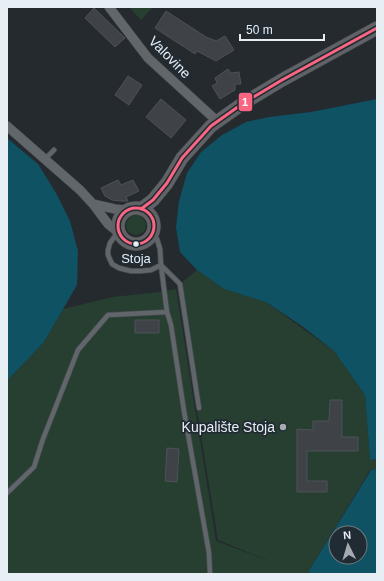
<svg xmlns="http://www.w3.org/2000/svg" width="384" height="581" font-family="Arial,sans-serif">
<rect width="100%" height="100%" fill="#252a2f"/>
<!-- green -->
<path fill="#263f30" d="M 129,7 L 153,7 L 141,20 Z
M126 225a10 10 0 1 1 20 0a10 10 0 1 1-20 0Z
M 197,270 L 224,289 L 266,302 L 334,351 L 365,395 L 370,460 L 377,459 L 377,469 L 370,470 L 307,574 L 7,574 L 7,381 L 44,342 L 63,309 L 113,297 L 159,292 L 176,289 L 216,541 L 277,564 L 218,540 L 177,287 Z"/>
<!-- water -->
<path fill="#0e5264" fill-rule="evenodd" d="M 377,99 L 377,459 L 370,460 L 365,395 L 334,351 L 302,326 L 266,302 L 224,289 L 197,270 L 180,252 L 176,227 L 179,201 L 187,173 L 201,152 L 222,135 L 246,122 L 269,117 L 311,112 Z
M 7,138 L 38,164 L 56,193 L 70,221 L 78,251 L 77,285 L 44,342 L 7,381 Z
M 377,469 L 377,574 L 307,574 L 371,470 ZM 336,533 L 360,533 L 360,557 L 336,557 Z"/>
<!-- building -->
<path fill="#3f4348" stroke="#4d5256" d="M 94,8 L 125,38 L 115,47 L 85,18 Z
M 166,11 L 206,37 L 216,41 L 225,36 L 234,50 L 216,61 L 197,51 L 195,54 L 155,28 Z
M 228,69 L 231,73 L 239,72 L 241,84 L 235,84 L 235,90 L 220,99 L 212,86 L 217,83 L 215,78 Z
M 128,76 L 142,85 L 129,105 L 115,95 Z
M 161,99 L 186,120 L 171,138 L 146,117 Z
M 118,180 L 121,185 L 133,180 L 139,191 L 126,197 L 128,201 L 120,201 L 112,200 L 105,196 L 101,188 Z
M 135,320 L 159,320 L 159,333 L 135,333 Z
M 330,400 L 342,400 L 342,437 L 358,437 L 358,451 L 307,451 L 307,481 L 327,481 L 327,492 L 297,492 L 297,429 L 313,430 L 313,421 L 329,421 Z
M 167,448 L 179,449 L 177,482 L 165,481 Z"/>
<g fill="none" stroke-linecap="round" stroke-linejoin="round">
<!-- service casing -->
<g stroke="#42474b" stroke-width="6">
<path id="service" d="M 45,159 L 54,150
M 118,232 L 110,243 L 108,250 L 108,255 L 112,264 L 119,268 L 131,271 L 141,271 L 151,270 L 161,265
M 152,234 L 157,239 L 160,249 L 161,265 L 167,312
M 161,265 L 180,284 L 199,408
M 7,493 L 34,467 L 43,439 L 78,350 L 108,315 L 167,312 L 171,325 L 184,411 L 209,553 L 210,574"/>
</g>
<!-- minor casing -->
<g stroke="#42474b" stroke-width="10">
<path id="minor" d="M 109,7 L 148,58 L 217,121
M 7,126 L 80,190 L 93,204 L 108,224 L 118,232
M 93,204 L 115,209 L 127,210"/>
</g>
<!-- secondary casing -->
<g stroke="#42474b" stroke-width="14">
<path id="secondary" d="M118 226a18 18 0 1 1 36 0a18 18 0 1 1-36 0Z
M 141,209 L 153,200 L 167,183 L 182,158 L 211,126 L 242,104 L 282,80 L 377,28"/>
</g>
<!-- service -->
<use href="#service" stroke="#61666a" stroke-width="4.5"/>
<!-- minor -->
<use href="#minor" stroke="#61666a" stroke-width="9"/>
<!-- secondary -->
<use href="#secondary" stroke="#606265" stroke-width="13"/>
<!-- bus-1 casing -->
<g stroke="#212b33" stroke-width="6">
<path id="bus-1" d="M118 226a18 18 0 1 1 36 0a18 18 0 1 1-36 0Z
M 141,209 L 153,200 L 167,183 L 182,158 L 211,126 L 242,104 L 282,80 L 377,28"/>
</g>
<!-- bus-1 -->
<use href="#bus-1" stroke="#fa6682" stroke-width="3"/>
</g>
<!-- markers -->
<circle fill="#e8eff4" stroke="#212b33" stroke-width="1.5" cx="136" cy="244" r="3.5"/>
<circle fill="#a4aaaf" stroke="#212b33" stroke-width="1.5" cx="283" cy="427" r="4"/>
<g text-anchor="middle" stroke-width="3.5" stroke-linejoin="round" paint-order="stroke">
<!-- bus labels -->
<g font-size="13" fill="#e8eff4" stroke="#212b33">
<text x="136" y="263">Stoja</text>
</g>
<!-- street labels -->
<g font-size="14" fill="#e8eff4" stroke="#212b33">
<text transform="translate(170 57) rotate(45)" y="5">Valovine</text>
</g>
<!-- poi labels -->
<g font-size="14" fill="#e8eff4" stroke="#212b33" text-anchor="end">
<text x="275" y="432">Kupalište Stoja</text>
</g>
</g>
<rect stroke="#212b33" stroke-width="1.5" x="238" y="92" width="15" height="20" rx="4" fill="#fa6682"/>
<g font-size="11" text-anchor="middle" font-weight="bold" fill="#fff">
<text x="245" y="106">1</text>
</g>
<!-- border -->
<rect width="384" height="581" fill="none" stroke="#e8eff4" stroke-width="16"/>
<!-- north arrow -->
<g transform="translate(348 545) rotate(355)"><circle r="19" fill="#212b33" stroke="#717980"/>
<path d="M0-3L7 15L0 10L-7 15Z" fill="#a4aaaf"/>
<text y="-6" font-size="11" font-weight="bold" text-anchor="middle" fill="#e8eff4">N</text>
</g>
<!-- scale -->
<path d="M240 34v6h84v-6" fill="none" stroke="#e8eff4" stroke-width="2"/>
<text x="246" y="34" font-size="12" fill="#e8eff4" stroke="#212b33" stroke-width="3" paint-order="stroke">50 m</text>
</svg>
